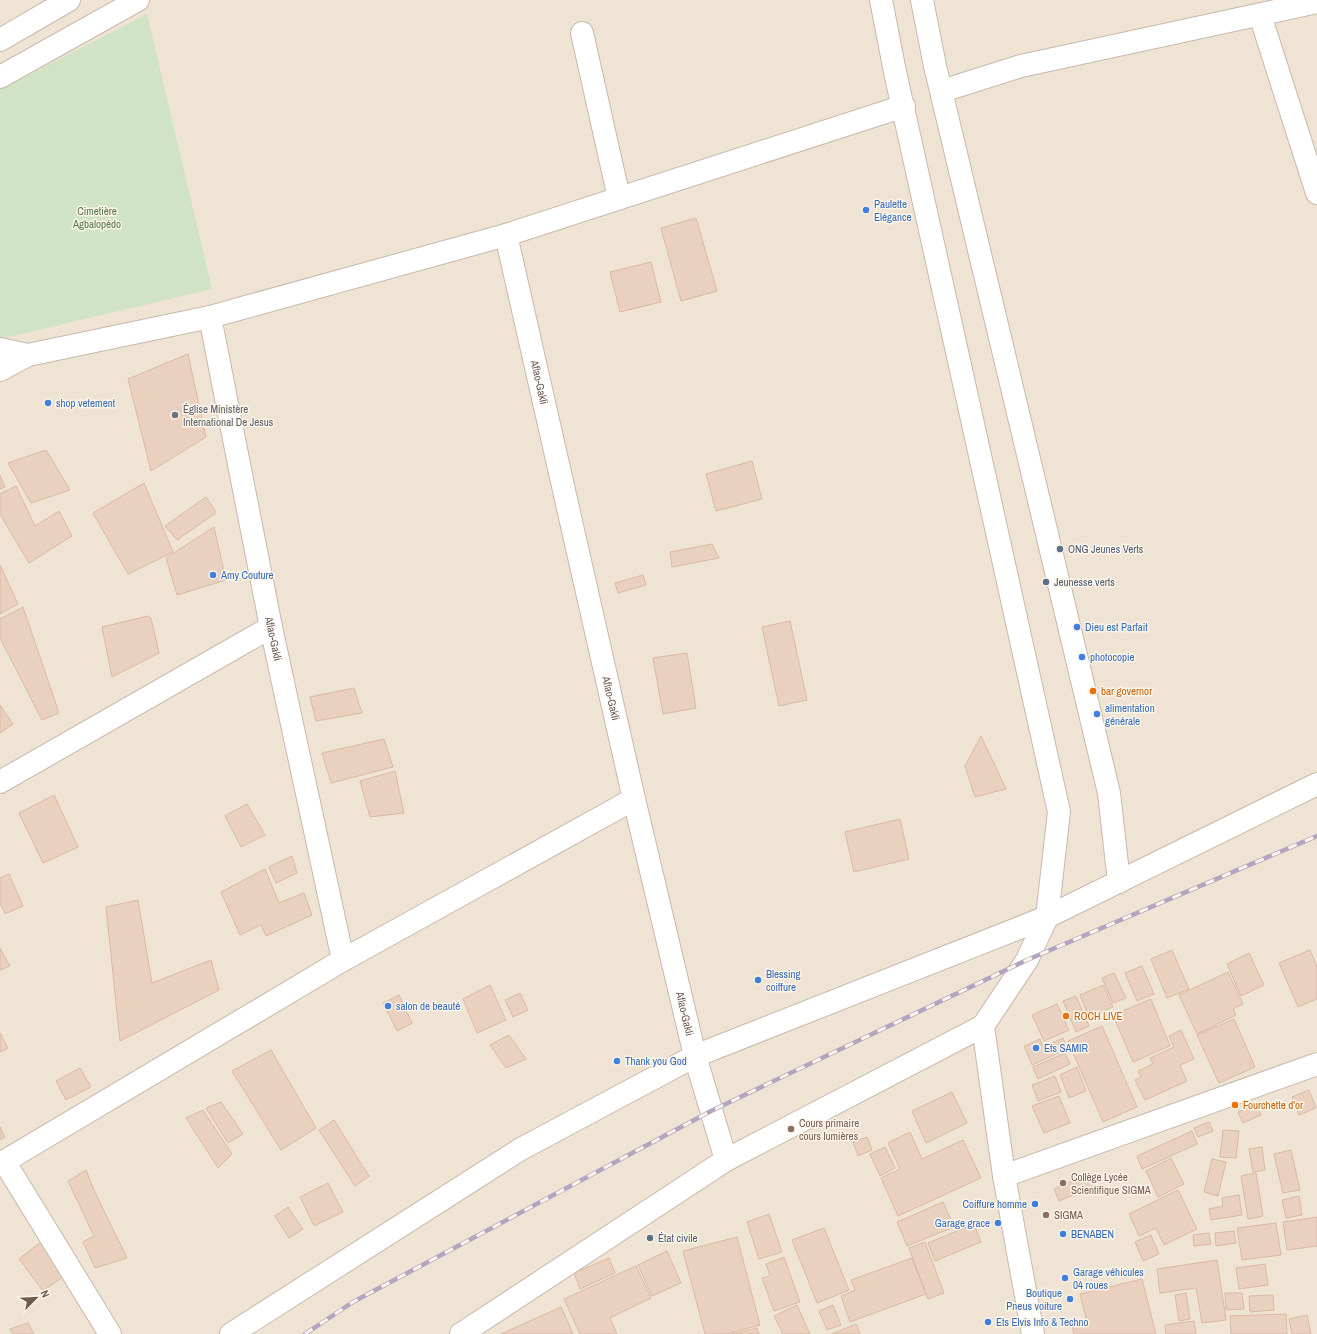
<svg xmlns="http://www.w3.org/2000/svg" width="1317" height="1334" font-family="'Archivo Narrow',sans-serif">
<rect width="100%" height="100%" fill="#f8f1e3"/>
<!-- residential -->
<path fill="#efe3d3" d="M 0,0 L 1317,0 L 1317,1334 L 0,1334 Z"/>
<!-- green -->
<path fill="#d0e3c4" d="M 147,14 L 212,289 L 0,339 L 0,90 Z"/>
<!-- building -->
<path fill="#ead1bf" stroke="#dab9a2" d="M 696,218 L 717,291 L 681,301 L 661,228 Z
M 651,262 L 661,302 L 620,312 L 610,272 Z
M 188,354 L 206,437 L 151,471 L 128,379 Z
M 46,450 L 70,490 L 31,503 L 8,463 Z
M 752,461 L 762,499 L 716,511 L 706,474 Z
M 0,475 L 5,487 L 0,489 Z
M 144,483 L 173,552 L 128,574 L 93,513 Z
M 16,486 L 35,526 L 59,511 L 72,536 L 29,563 L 0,514 L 0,494 Z
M 206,497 L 216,513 L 177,540 L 165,526 Z
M 214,527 L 226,580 L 177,595 L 166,558 Z
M 712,544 L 719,558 L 672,567 L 670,552 Z
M 0,565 L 18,604 L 0,614 Z
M 643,575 L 646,585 L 618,593 L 615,583 Z
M 23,607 L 59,713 L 42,720 L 0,638 L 0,619 Z
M 148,616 L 151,618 L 159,653 L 112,677 L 102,627 Z
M 790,621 L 807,700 L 779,706 L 762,627 Z
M 687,653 L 696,708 L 663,714 L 653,658 Z
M 354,688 L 362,713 L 316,721 L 310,697 Z
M 0,705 L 13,724 L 0,733 Z
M 981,736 L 1006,789 L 975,797 L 965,766 Z
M 384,739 L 393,767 L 331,783 L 322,753 Z
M 395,771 L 404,813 L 370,817 L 360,781 Z
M 54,795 L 78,847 L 43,863 L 19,813 Z
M 247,804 L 265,835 L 241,847 L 225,816 Z
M 900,819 L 909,859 L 854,872 L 845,832 Z
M 292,856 L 297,873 L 276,883 L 269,867 Z
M 265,869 L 279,903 L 304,893 L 312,915 L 266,936 L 261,925 L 240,935 L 221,892 Z
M 9,874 L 23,906 L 5,914 L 0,903 L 0,878 Z
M 138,900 L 152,983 L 211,960 L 219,990 L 120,1041 L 106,907 Z
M 0,948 L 10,966 L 0,970 Z
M 1172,950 L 1189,989 L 1167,998 L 1151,959 Z
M 1310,950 L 1317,967 L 1317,999 L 1298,1007 L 1279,963 Z
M 1249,953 L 1264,985 L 1241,996 L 1227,964 Z
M 1142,966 L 1154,994 L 1137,1001 L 1125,973 Z
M 1228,972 L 1243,1004 L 1233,1009 L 1236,1015 L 1197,1034 L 1179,995 Z
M 1114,973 L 1126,998 L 1113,1003 L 1102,978 Z
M 490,985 L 506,1020 L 477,1033 L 463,999 Z
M 1103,985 L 1113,1007 L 1089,1017 L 1080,995 Z
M 520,993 L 528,1010 L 513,1017 L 505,1000 Z
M 399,995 L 412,1023 L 397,1031 L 383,1003 Z
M 1076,996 L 1089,1026 L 1076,1032 L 1063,1001 Z
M 1151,999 L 1170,1046 L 1133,1062 L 1113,1015 Z
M 1057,1004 L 1069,1030 L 1044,1041 L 1032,1015 Z
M 1234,1019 L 1255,1067 L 1219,1083 L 1197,1035 Z
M 1102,1026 L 1137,1107 L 1103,1122 L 1068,1041 Z
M 1181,1030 L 1194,1059 L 1180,1065 L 1187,1081 L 1145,1100 L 1135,1080 L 1141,1077 L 1138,1071 L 1153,1064 L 1150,1058 L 1174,1047 L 1169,1036 Z
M 0,1033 L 8,1048 L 0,1052 Z
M 509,1035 L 526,1059 L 506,1068 L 490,1045 Z
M 1063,1038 L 1067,1049 L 1032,1065 L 1024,1046 L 1040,1039 L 1043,1047 Z
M 271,1050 L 316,1128 L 281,1150 L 232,1071 Z
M 1065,1053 L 1070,1064 L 1038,1079 L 1033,1067 Z
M 1077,1067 L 1086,1091 L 1069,1098 L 1060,1075 Z
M 80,1068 L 91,1087 L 66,1100 L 56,1081 Z
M 1055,1076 L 1061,1092 L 1038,1101 L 1032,1085 Z
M 1309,1090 L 1316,1108 L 1299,1115 L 1292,1097 Z
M 952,1092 L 967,1123 L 926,1143 L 912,1111 Z
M 1059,1096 L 1070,1123 L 1044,1133 L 1032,1106 Z
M 221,1102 L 243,1134 L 228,1143 L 206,1108 Z
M 1256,1104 L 1261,1115 L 1243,1123 L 1238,1112 Z
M 203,1110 L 232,1154 L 218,1168 L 186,1118 Z
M 334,1120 L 369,1176 L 355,1186 L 319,1130 Z
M 1209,1122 L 1213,1131 L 1198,1137 L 1194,1128 Z
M 0,1127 L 5,1137 L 0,1140 Z
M 1223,1130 L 1239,1131 L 1236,1158 L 1220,1157 Z
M 1192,1131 L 1197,1144 L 1142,1169 L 1137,1156 Z
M 910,1132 L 922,1159 L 963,1140 L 981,1178 L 898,1216 L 881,1178 L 900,1169 L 888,1143 Z
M 867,1137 L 872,1150 L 858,1156 L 853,1142 Z
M 885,1147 L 895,1168 L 880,1176 L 870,1154 Z
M 1262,1147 L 1265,1170 L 1253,1172 L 1249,1149 Z
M 1291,1150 L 1300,1190 L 1283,1193 L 1274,1154 Z
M 1171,1158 L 1184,1184 L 1158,1197 L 1146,1171 Z
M 1212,1159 L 1226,1162 L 1218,1196 L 1204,1192 Z
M 86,1170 L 93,1188 L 127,1258 L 95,1268 L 83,1242 L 94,1236 L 68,1181 Z
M 1090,1173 L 1095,1186 L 1059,1201 L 1054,1189 Z
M 1256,1173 L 1263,1216 L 1248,1219 L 1241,1176 Z
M 328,1183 L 343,1212 L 314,1226 L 300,1197 Z
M 1178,1190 L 1197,1229 L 1164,1245 L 1156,1228 L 1139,1236 L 1129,1214 Z
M 1239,1195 L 1242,1215 L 1211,1220 L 1209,1209 L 1223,1206 L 1222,1198 Z
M 1299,1196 L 1302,1215 L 1286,1218 L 1282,1200 Z
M 943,1202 L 954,1227 L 907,1246 L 897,1222 Z
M 288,1207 L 303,1229 L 289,1238 L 275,1216 Z
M 769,1214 L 782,1252 L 759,1259 L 747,1222 Z
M 1317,1217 L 1317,1246 L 1287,1250 L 1283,1222 Z
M 1276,1223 L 1281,1255 L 1242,1260 L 1237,1228 Z
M 974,1224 L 981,1242 L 935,1261 L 928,1243 Z
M 824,1228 L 849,1290 L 817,1303 L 792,1240 Z
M 1234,1231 L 1236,1243 L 1216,1246 L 1215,1233 Z
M 1209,1233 L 1211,1244 L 1194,1246 L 1193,1235 Z
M 1151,1235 L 1159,1254 L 1143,1261 L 1135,1242 Z
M 737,1237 L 760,1325 L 726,1334 L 705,1334 L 683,1251 Z
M 42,1241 L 67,1274 L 43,1291 L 19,1259 Z
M 925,1242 L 944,1293 L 928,1299 L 909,1248 Z
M 667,1251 L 681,1283 L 652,1296 L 638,1265 Z
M 784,1257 L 800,1302 L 774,1311 L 762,1278 L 770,1276 L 766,1264 Z
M 609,1258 L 615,1273 L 580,1289 L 574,1273 Z
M 912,1258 L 926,1294 L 850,1322 L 841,1296 L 855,1290 L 851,1280 Z
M 1217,1260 L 1226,1320 L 1202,1323 L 1196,1288 L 1160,1293 L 1157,1269 Z
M 1265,1264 L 1268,1285 L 1239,1289 L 1236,1268 Z
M 636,1266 L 651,1298 L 610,1318 L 617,1334 L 580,1334 L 564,1299 Z
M 1142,1279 L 1156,1334 L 1074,1334 L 1072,1325 L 1087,1322 L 1080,1294 Z
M 1186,1293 L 1190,1319 L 1179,1321 L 1175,1295 Z
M 1225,1293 L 1242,1293 L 1244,1309 L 1226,1310 Z
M 1273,1295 L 1274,1310 L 1250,1312 L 1249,1296 Z
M 797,1305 L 810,1334 L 783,1334 L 774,1316 Z
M 833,1305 L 841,1325 L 827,1330 L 819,1311 Z
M 561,1307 L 573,1334 L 501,1334 Z
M 1286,1314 L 1287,1334 L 1231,1334 L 1230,1316 Z
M 1307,1315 L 1311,1334 L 1292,1334 L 1289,1319 Z
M 1194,1321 L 1196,1334 L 1166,1334 L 1165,1325 Z
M 28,1323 L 34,1334 L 13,1334 L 10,1329 Z
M 856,1324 L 860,1334 L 832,1334 Z
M 757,1328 L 759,1334 L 732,1334 Z"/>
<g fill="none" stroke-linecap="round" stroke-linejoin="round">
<!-- minor casing -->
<g stroke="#c7b9ac" stroke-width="24">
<g id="minor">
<path d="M 881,0 L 895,72 L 1059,812 L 1047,917 L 1027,960 L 983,1026 L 1004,1176 L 1033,1334"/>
<path d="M 922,0 L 935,66 L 1109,793 L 1119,882"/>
<path d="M 1260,15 L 1317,193"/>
<path d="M 582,33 L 619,198"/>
<path d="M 0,40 L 69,0"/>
<path d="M 0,77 L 138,0"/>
<path d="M 942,91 L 1021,66 L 1317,2"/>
<path id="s1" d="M 506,235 L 634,799 L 695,1056 L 726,1160"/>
<path id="s2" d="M 210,317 L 271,627 L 343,960"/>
<path d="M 0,349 L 28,355"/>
<path d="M 0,370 L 28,355 L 210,317 L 506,235 L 904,106"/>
<path d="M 0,782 L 271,627"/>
<path d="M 4,1161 L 110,1334"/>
<path d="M 0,1164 L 343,960 L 634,799"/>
<path d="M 1004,1176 L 1317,1064"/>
<path d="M 231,1334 L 521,1149 L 695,1056 L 1047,917 L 1317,784"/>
<path d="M 461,1334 L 726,1160 L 983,1026"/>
</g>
</g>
<!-- minor -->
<use href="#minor" stroke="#fff" stroke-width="22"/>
<!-- rail casing -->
<g stroke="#b4a4bf" stroke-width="4.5">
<path id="rail" d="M 305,1334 L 353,1302 L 711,1111 L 1027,960 L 1317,836"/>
</g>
<!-- rail -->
<use href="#rail" stroke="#fcf5e9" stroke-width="3" stroke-dasharray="9" stroke-linecap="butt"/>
</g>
<!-- markers -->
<g fill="#3f7fe0" stroke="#fcf5e9" stroke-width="1.5">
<circle cx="866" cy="210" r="4"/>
<circle cx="48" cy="403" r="4"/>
<circle cx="213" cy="575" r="4"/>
<circle cx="1077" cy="627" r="4"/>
<circle cx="1082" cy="657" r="4"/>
<circle cx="1097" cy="714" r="4"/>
<circle cx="758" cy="980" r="4"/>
<circle cx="388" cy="1006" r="4"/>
<circle cx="1036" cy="1048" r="4"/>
<circle cx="617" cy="1061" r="4"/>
<circle cx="1035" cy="1204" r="4"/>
<circle cx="998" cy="1223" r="4"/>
<circle cx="1063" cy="1234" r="4"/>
<circle cx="1065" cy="1278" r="4"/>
<circle cx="1070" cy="1299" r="4"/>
<circle cx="988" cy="1322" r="4"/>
</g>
<circle fill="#6b7280" stroke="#fcf5e9" stroke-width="1.5" cx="175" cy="415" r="4"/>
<g fill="#5c6f8a" stroke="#fcf5e9" stroke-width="1.5">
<circle cx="1060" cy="549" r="4"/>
<circle cx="1046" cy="582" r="4"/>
<circle cx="650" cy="1238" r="4"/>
</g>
<g fill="#e8710a" stroke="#fcf5e9" stroke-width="1.5">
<circle cx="1093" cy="691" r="4"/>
<circle cx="1066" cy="1016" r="4"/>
<circle cx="1235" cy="1105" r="4"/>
</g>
<g fill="#8d6e63" stroke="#fcf5e9" stroke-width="1.5">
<circle cx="791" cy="1129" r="4"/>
<circle cx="1063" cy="1183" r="4"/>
<circle cx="1046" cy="1215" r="4"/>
</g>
<g text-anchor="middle" stroke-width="3" stroke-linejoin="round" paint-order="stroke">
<!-- shop labels -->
<g font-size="11" fill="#366cbe" stroke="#fcf5e9" text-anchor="start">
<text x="874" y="208">Paulette<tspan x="874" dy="13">Elégance</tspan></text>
<text x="56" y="407">shop vetement</text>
<text x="221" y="579">Amy Couture</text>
<text x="1085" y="631">Dieu est Parfait</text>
<text x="1090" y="661">photocopie</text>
<text x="1105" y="712">alimentation<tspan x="1105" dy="13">générale</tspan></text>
<text x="766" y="978">Blessing<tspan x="766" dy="13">coiffure</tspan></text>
<text x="396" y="1010">salon de beauté</text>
<text x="1044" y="1052">Ets SAMIR</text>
<text x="625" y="1065">Thank you God</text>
<text x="1027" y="1208" text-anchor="end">Coiffure homme</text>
<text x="990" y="1227" text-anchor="end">Garage grace</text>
<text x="1071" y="1238">BENABEN</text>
<text x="1073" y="1276">Garage véhicules<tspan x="1073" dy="13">04 roues</tspan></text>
<text x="1062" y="1297" text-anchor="end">Boutique<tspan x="1062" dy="13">Pneus voiture</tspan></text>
<text x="996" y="1326">Ets Elvis Info &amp; Techno</text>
</g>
<!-- park labels -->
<g font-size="11" fill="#55774a" stroke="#fcf5e9">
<text x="97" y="215">Cimetière<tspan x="97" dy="13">Agbalopédo</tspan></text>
</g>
<!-- street labels -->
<g font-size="11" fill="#6d594d" stroke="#fcf5e9">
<text dy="4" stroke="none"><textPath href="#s1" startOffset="151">Aflao-Gakli</textPath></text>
<text dy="4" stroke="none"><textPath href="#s2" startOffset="328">Aflao-Gakli</textPath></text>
<text dy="4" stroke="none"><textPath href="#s1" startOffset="475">Aflao-Gakli</textPath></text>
<text dy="4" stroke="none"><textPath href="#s1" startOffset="799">Aflao-Gakli</textPath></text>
</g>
<!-- worship labels -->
<g font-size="11" fill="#5b616d" stroke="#fcf5e9" text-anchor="start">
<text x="183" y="413">Église Ministère<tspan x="183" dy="13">International De Jesus</tspan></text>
</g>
<!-- service labels -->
<g font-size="11" fill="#4e5e75" stroke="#fcf5e9" text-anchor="start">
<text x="1068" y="553">ONG Jeunes Verts</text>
<text x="1054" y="586">Jeunesse verts</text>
<text x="658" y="1242">État civile</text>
</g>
<!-- food labels -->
<g font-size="11" fill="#c56008" stroke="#fcf5e9" text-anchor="start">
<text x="1101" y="695">bar governor</text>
<text x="1074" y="1020">ROCH LIVE</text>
<text x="1243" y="1109">Fourchette d'or</text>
</g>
<!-- education labels -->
<g font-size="11" fill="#785e54" stroke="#fcf5e9" text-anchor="start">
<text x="799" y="1127">Cours primaire<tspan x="799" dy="13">cours lumières</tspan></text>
<text x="1071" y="1181">Collège Lycée<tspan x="1071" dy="13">Scientifique SIGMA</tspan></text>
<text x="1054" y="1219">SIGMA</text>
</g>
</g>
<!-- north arrow -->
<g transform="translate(36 1298) rotate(66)" stroke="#fcf5e9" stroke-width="3" paint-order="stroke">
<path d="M0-3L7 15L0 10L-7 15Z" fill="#6d594d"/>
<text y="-6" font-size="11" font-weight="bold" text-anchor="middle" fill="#6d594d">N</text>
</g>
</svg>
